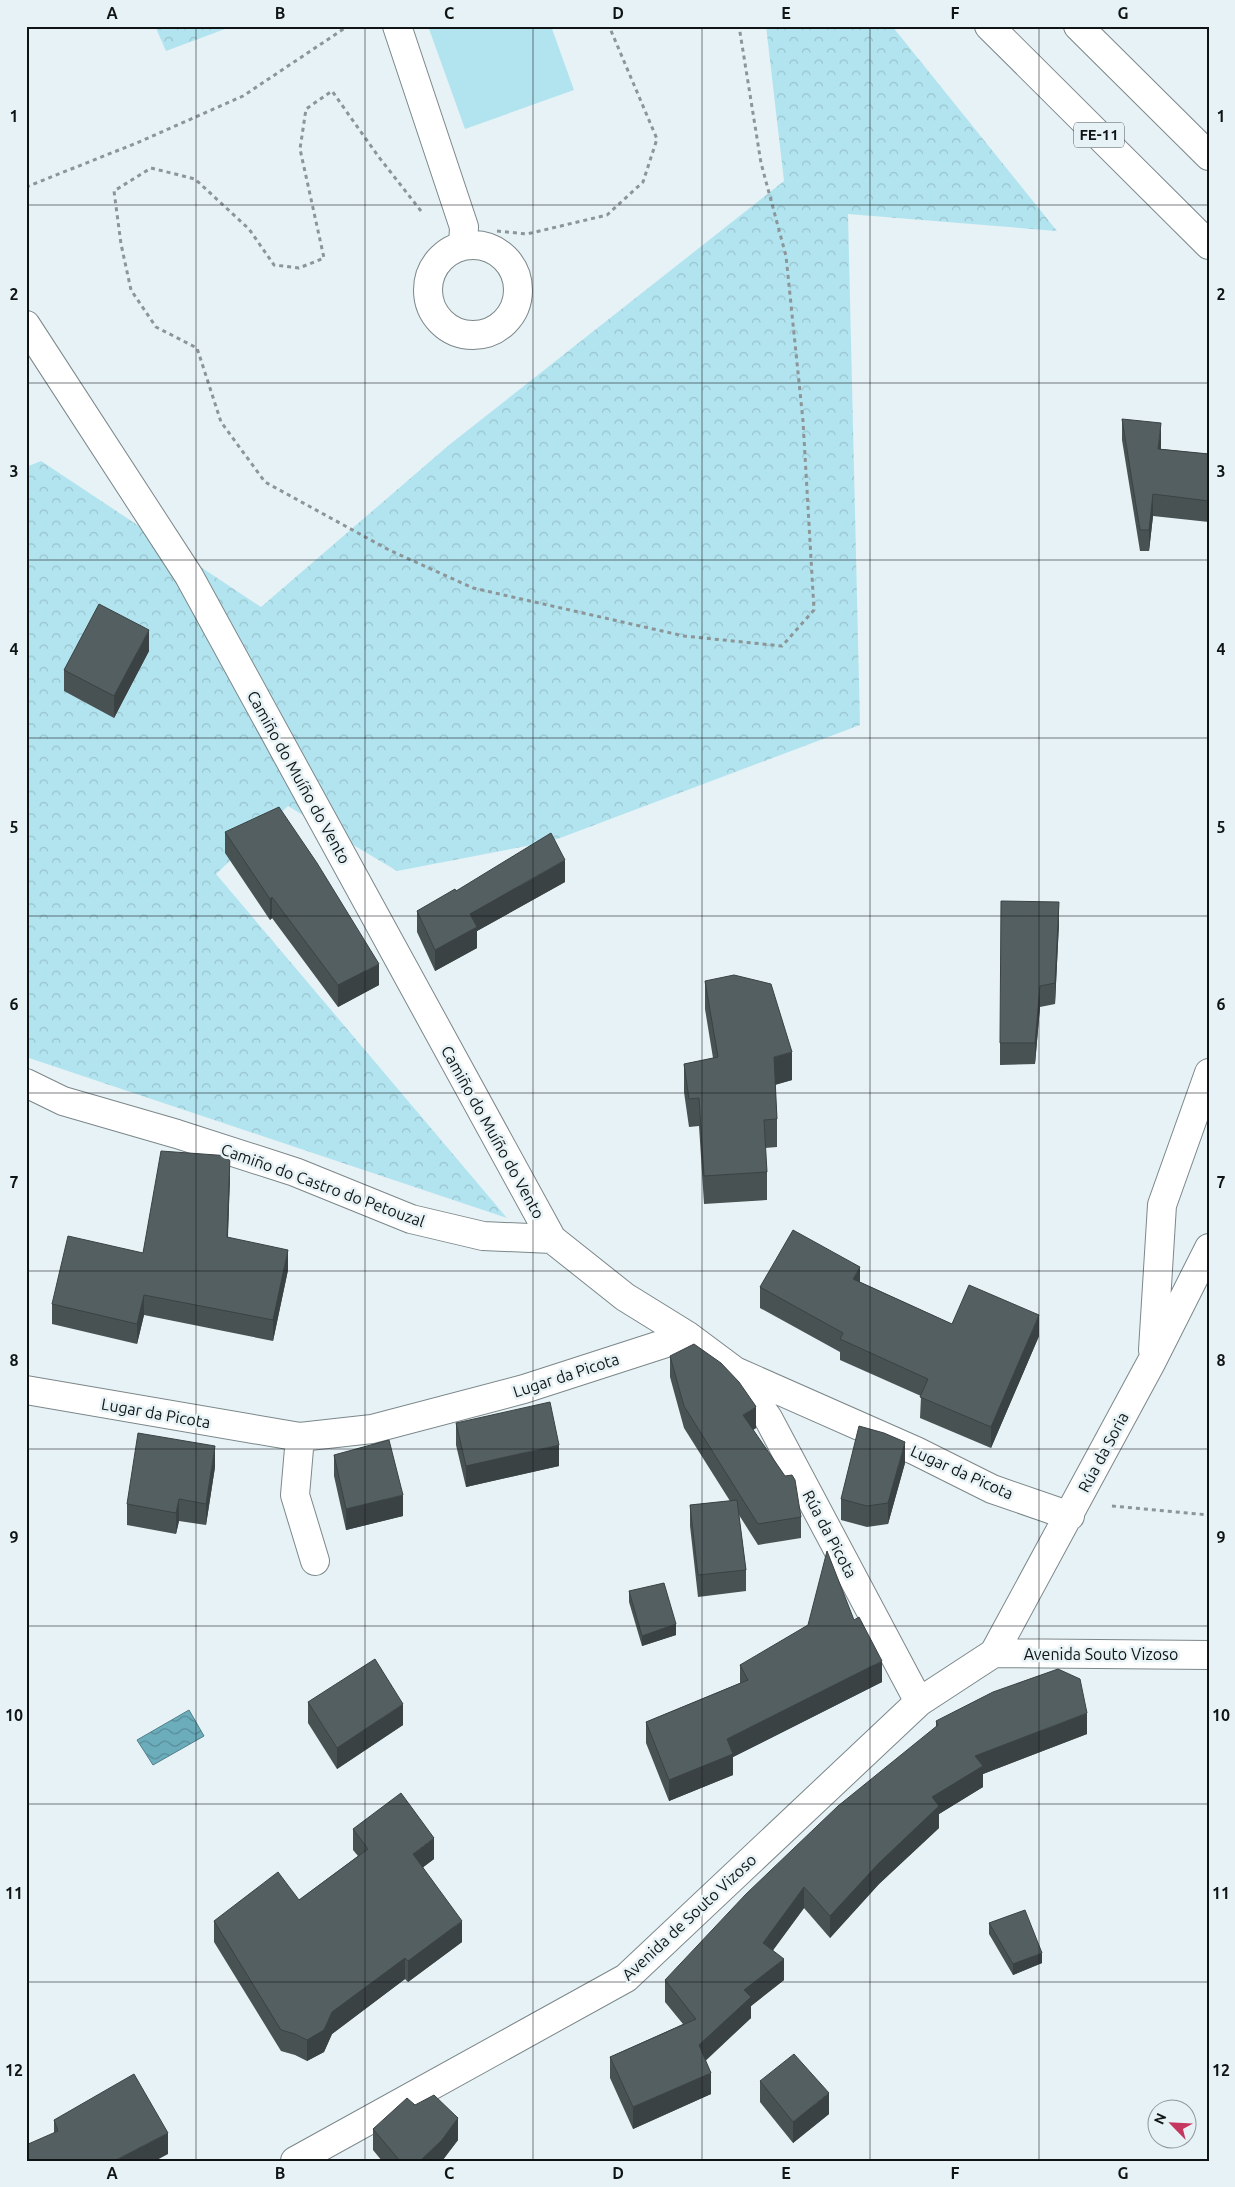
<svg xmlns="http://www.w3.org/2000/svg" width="1235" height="2187" font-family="Ubuntu,sans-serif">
<defs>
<pattern id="forest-crowns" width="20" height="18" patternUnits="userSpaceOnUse" patternTransform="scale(1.25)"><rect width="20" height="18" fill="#b2e4f0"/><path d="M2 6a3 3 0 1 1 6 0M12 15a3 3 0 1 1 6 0" fill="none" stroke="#98c3cd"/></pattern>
<pattern id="water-waves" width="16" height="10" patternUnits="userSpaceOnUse" patternTransform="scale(1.25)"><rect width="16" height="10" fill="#6cadbc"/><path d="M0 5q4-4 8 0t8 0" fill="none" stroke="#578c98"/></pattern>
</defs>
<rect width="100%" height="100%" fill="#e6f2f5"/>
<!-- forest -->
<path fill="url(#forest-crowns)" d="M 155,26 L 233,26 L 166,51 Z
M 766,26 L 892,26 L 1057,231 L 848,214 L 860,725 L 552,841 L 397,871 L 288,806 L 216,874 L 507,1218 L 26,1057 L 26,467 L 41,461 L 261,607 L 449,445 L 784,181 Z"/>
<!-- pitch -->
<path fill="#b2e4f0" d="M 428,26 L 551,26 L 574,90 L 465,129 Z"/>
<!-- water -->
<path fill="url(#water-waves)" stroke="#507f8a" d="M 189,1710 L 204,1736 L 153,1765 L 137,1740 Z"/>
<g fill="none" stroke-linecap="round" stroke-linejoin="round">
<!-- minor casing -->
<g stroke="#7c878a" stroke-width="30">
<path id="minor" d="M 397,26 L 464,227 L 463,246
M428 290a45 45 0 1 1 90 0a45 45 0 1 1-90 0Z
M 26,325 L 189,576 L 552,1239
M 26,1083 L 63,1101 L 177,1134 L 295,1172 L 411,1219 L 483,1236 L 552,1239 L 625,1297 L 688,1336 L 735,1371 L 916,1451 L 992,1489 L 1070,1516
M 1153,1350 L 1162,1205 L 1209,1073
M 735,1371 L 768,1418 L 919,1702
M 26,1390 L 300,1437 L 372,1429 L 524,1389 L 688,1336
M 300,1437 L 295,1495 L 315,1561
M 994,1653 L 1209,1655
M 295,2161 L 626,1978 L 919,1702 L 994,1653 L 1152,1361 L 1209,1248"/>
</g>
<!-- highway casing -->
<g stroke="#7c878a" stroke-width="30">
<path id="highway" d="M 989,26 L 1209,245
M 1078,26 L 1209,156"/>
</g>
<!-- path -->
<path stroke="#8c9597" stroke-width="3" stroke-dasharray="4 4" stroke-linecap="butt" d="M 26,187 L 139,142 L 243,96 L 348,26
M 421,211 L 378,156 L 332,91 L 306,109 L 300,149 L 324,258 L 299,268 L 274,265 L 249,229 L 195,179 L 151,168 L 114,191 L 121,244 L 131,290 L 156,327 L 197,348 L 221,422 L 265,482 L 389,550 L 473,588 L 684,636 L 782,646 L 814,610 L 803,421 L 786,256 L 761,163 L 739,26
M 497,231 L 527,234 L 607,215 L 643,182 L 657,139 L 609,26
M 1112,1506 L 1209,1515"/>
<!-- minor -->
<use href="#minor" stroke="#fff" stroke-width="28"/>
<!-- highway -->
<use href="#highway" stroke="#fff" stroke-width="28"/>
</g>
<!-- wall -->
<path fill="#485253" d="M 1122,419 L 1161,444 L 1161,449 L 1209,454 L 1209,522 L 1153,516 L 1149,551 L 1140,551 L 1122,440 Z
M 149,651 L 114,718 L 64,691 L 64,670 Z
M 225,832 L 379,985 L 338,1007 L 272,918 L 270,920 L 225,853 Z
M 565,882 L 477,931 L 477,948 L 435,971 L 417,932 L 417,911 L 456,891 Z
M 1059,923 L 1055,1004 L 1040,1007 L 1035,1064 L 1000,1065 L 1000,1043 Z
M 705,981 L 792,1080 L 775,1085 L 777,1119 L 777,1147 L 765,1148 L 767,1172 L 767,1200 L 704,1204 L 699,1126 L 689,1127 L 684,1092 L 684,1064 L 713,1058 L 705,1009 Z
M 230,1176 L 228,1237 L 288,1270 L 273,1341 L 144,1315 L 137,1344 L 52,1324 L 52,1304 L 143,1253 Z
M 860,1282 L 952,1324 L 1039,1336 L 991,1448 L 920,1418 L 921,1396 L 840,1360 L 840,1352 L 760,1308 L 760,1287 Z
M 670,1356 L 756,1428 L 753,1430 L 801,1517 L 801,1538 L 758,1545 L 739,1515 L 746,1570 L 746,1591 L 698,1597 L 690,1526 L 690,1505 L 730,1501 L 684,1428 L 670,1377 Z
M 456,1423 L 559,1466 L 466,1487 L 456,1445 Z
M 334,1455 L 403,1516 L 346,1530 L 334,1476 Z
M 905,1463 L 888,1524 L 867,1527 L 841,1520 L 841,1499 Z
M 215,1467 L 206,1525 L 179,1521 L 176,1534 L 127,1525 L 127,1504 Z
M 629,1591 L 676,1635 L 642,1646 L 629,1602 Z
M 854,1620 L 882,1682 L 733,1757 L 733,1775 L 669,1801 L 646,1743 L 646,1722 L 740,1683 L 740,1665 Z
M 308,1702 L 403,1725 L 337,1769 L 308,1723 Z
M 936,1721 L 1087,1734 L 983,1774 L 983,1787 L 939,1814 L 939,1828 L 879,1884 L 830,1938 L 804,1908 L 773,1950 L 784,1980 L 751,2006 L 751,2018 L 705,2060 L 711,2094 L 633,2129 L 610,2078 L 610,2057 L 683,2024 L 665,2002 L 665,1980 L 936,1727 Z
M 353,1829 L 434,1859 L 423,1867 L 462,1942 L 408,1982 L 405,1979 L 332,2034 L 324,2052 L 307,2061 L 295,2055 L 281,2051 L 214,1942 L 214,1921 L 299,1900 L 358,1856 L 353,1850 Z
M 989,1923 L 1042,1963 L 1013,1975 L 989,1934 Z
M 760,2081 L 829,2114 L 793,2143 L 760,2102 Z
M 415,2105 L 458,2140 L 442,2161 L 382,2161 L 373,2150 L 373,2129 Z
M 54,2120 L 168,2154 L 54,2133 Z"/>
<!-- shaded-wall -->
<path fill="#3b4244" d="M 1161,423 L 1161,444 L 1158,470 L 1158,449 Z
M 1153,494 L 1153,516 L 1149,551 L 1149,530 Z
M 149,630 L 149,651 L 114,718 L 114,696 Z
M 565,860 L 565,882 L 477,931 L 477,948 L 435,971 L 435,950 L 470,914 Z
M 272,897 L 272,918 L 270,920 L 270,899 Z
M 1059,902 L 1059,923 L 1055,1004 L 1055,983 Z
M 379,964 L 379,985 L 338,1007 L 338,985 Z
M 1040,986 L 1040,1007 L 1035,1064 L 1035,1043 Z
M 792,1052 L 792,1080 L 774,1085 L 774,1057 Z
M 230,1156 L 230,1176 L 227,1257 L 227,1237 Z
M 288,1250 L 288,1270 L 273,1341 L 273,1320 Z
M 860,1267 L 860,1288 L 853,1279 Z
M 144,1295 L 144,1315 L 137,1344 L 137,1324 Z
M 1039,1315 L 1039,1336 L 991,1448 L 991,1427 Z
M 756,1407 L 756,1428 L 743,1436 L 743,1415 Z
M 905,1442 L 905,1463 L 888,1524 L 888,1503 Z
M 559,1445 L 559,1466 L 466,1487 L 466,1466 Z
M 215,1446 L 215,1467 L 206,1525 L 206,1504 Z
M 403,1495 L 403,1516 L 346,1530 L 346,1509 Z
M 179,1499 L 179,1521 L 176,1534 L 176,1513 Z
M 676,1624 L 676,1635 L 642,1646 L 642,1636 Z
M 882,1661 L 882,1682 L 733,1757 L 733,1775 L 669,1801 L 669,1780 L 727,1739 Z
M 403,1704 L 403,1725 L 337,1769 L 337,1748 Z
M 1087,1713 L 1087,1734 L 983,1774 L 983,1787 L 939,1814 L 939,1828 L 879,1884 L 830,1938 L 830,1916 L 932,1797 L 975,1756 Z
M 434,1838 L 434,1859 L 413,1875 L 413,1854 Z
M 804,1887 L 804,1908 L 763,1964 L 763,1943 Z
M 462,1921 L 462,1942 L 408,1982 L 408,1961 Z
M 1042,1953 L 1042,1963 L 1013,1975 L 1013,1964 Z
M 405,1958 L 405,1979 L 332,2034 L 324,2052 L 307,2061 L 307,2040 L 332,2012 Z
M 784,1959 L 784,1980 L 751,2006 L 751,2018 L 699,2067 L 699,2045 L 744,1990 Z
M 711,2073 L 711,2094 L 633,2129 L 633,2107 Z
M 829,2093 L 829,2114 L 793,2143 L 793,2122 Z
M 458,2118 L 458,2140 L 442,2161 L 420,2161 Z
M 168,2133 L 168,2154 L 155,2161 L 114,2161 Z"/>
<!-- building -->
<path fill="#545f61" stroke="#3b4244" d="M 1122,419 L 1161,423 L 1158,449 L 1209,454 L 1209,501 L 1153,494 L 1149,530 L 1140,530 Z
M 99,604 L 149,630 L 114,696 L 64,670 Z
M 279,807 L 317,863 L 379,964 L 338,985 L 272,897 L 270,899 L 225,832 Z
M 551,833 L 565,860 L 470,914 L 477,927 L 435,950 L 417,911 L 455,889 L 456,891 Z
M 1001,901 L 1059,902 L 1055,983 L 1040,986 L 1035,1043 L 1000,1043 Z
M 734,975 L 771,984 L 792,1052 L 774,1057 L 777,1119 L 764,1120 L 767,1172 L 704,1176 L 699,1098 L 689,1099 L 684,1064 L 718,1057 L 705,981 Z
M 161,1151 L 230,1156 L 227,1237 L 288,1250 L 273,1320 L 144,1295 L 137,1324 L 52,1304 L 68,1236 L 143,1253 Z
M 793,1230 L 860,1267 L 853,1279 L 952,1324 L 969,1285 L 1039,1315 L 991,1427 L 920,1397 L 928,1379 L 840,1339 L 843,1333 L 760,1287 Z
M 694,1344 L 721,1363 L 739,1382 L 755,1405 L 756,1407 L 743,1415 L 785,1476 L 792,1475 L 795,1480 L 801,1517 L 758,1524 L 684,1406 L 670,1356 Z
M 550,1402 L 559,1445 L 466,1466 L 456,1423 Z
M 859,1426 L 884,1433 L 905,1442 L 888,1503 L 867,1506 L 841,1499 Z
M 138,1433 L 215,1446 L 206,1504 L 179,1499 L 176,1513 L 127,1504 Z
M 389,1440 L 403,1495 L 346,1509 L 334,1455 Z
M 737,1500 L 746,1570 L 698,1575 L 690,1505 Z
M 827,1551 L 854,1620 L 859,1617 L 882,1661 L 727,1739 L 733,1754 L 669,1780 L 646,1722 L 748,1680 L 740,1665 L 808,1625 Z
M 664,1583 L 676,1624 L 642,1636 L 629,1591 Z
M 375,1659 L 403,1704 L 337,1748 L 308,1702 Z
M 1058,1669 L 1080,1679 L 1087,1713 L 975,1756 L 983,1766 L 932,1797 L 939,1806 L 879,1863 L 830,1916 L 804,1887 L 763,1943 L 784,1959 L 744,1990 L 751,1997 L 699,2045 L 711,2073 L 633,2107 L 610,2057 L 696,2019 L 665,1980 L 746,1894 L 838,1806 L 938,1725 L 936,1721 L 993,1692 Z
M 401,1793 L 434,1838 L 413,1854 L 462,1921 L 408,1961 L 405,1958 L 332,2012 L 324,2030 L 307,2040 L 295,2034 L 281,2030 L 214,1921 L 278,1872 L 299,1900 L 368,1849 L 353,1829 Z
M 1025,1910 L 1042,1953 L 1013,1964 L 989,1923 Z
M 794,2054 L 829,2093 L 793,2122 L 760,2081 Z
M 134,2074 L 168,2133 L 114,2161 L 26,2161 L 26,2145 L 58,2131 L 54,2120 Z
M 434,2095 L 458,2118 L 442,2140 L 420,2161 L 400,2161 L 373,2129 L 407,2098 L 415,2105 Z"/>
<!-- grid -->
<path fill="none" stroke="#101415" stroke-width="1" stroke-opacity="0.55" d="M 196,26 L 196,2161M 365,26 L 365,2161M 533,26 L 533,2161M 702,26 L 702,2161M 870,26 L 870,2161M 1039,26 L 1039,2161M 26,205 L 1209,205M 26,383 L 1209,383M 26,560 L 1209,560M 26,738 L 1209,738M 26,916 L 1209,916M 26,1093 L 1209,1093M 26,1271 L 1209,1271M 26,1449 L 1209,1449M 26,1626 L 1209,1626M 26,1804 L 1209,1804M 26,1982 L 1209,1982"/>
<g text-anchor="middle" stroke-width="5" stroke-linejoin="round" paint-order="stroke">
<!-- shield labels -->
<rect fill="#e6f2f5" stroke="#505758" stroke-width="1" x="1074" y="122.5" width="50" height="25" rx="4"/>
<g font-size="15" font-weight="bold" fill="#101415">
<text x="1099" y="140">FE-11</text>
</g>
<!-- street labels -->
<g font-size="16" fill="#101415" stroke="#e6f2f5">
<text transform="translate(299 777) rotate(61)" y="6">Camiño do Muíño do Vento</text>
<text transform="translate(493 1132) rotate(61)" y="6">Camiño do Muíño do Vento</text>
<text transform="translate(323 1185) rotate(20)" y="6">Camiño do Castro do Petouzal</text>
<text transform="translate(566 1375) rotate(-18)" y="6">Lugar da Picota</text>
<text transform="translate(156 1413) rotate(10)" y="6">Lugar da Picota</text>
<text transform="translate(1103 1452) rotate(-62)" y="6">Rúa da Soria</text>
<text transform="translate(962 1472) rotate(24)" y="6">Lugar da Picota</text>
<text transform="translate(830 1534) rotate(62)" y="6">Rúa da Picota</text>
<text x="1101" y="1660">Avenida Souto Vizoso</text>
<text transform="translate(689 1917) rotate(-43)" y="6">Avenida de Souto Vizoso</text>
</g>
</g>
<!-- border -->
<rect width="1235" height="2187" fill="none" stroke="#e6f2f5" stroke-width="55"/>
<!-- north arrow -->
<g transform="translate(1172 2124) rotate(294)"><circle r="24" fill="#e6f2f5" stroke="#90999b"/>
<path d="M0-4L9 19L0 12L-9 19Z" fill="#c6375f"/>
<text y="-8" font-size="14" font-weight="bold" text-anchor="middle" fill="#101415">N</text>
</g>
<rect x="28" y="28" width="1180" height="2132" fill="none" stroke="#101415" stroke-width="2"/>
<g font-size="16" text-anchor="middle" font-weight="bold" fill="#101415">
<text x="112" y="19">A</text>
<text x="280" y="19">B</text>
<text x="449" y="19">C</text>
<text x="618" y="19">D</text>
<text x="786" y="19">E</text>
<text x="955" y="19">F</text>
<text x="1123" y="19">G</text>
<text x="14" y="122">1</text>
<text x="1221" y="122">1</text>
<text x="14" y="300">2</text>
<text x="1221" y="300">2</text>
<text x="14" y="477">3</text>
<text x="1221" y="477">3</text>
<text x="14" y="655">4</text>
<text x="1221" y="655">4</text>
<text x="14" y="833">5</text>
<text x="1221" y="833">5</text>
<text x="14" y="1010">6</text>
<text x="1221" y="1010">6</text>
<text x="14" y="1188">7</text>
<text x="1221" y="1188">7</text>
<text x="14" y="1366">8</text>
<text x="1221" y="1366">8</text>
<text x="14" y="1543">9</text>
<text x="1221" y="1543">9</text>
<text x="14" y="1721">10</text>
<text x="1221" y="1721">10</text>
<text x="14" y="1899">11</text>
<text x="1221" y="1899">11</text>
<text x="14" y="2076">12</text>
<text x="1221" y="2076">12</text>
<text x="112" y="2179">A</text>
<text x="280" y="2179">B</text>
<text x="449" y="2179">C</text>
<text x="618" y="2179">D</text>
<text x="786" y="2179">E</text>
<text x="955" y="2179">F</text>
<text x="1123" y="2179">G</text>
</g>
</svg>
